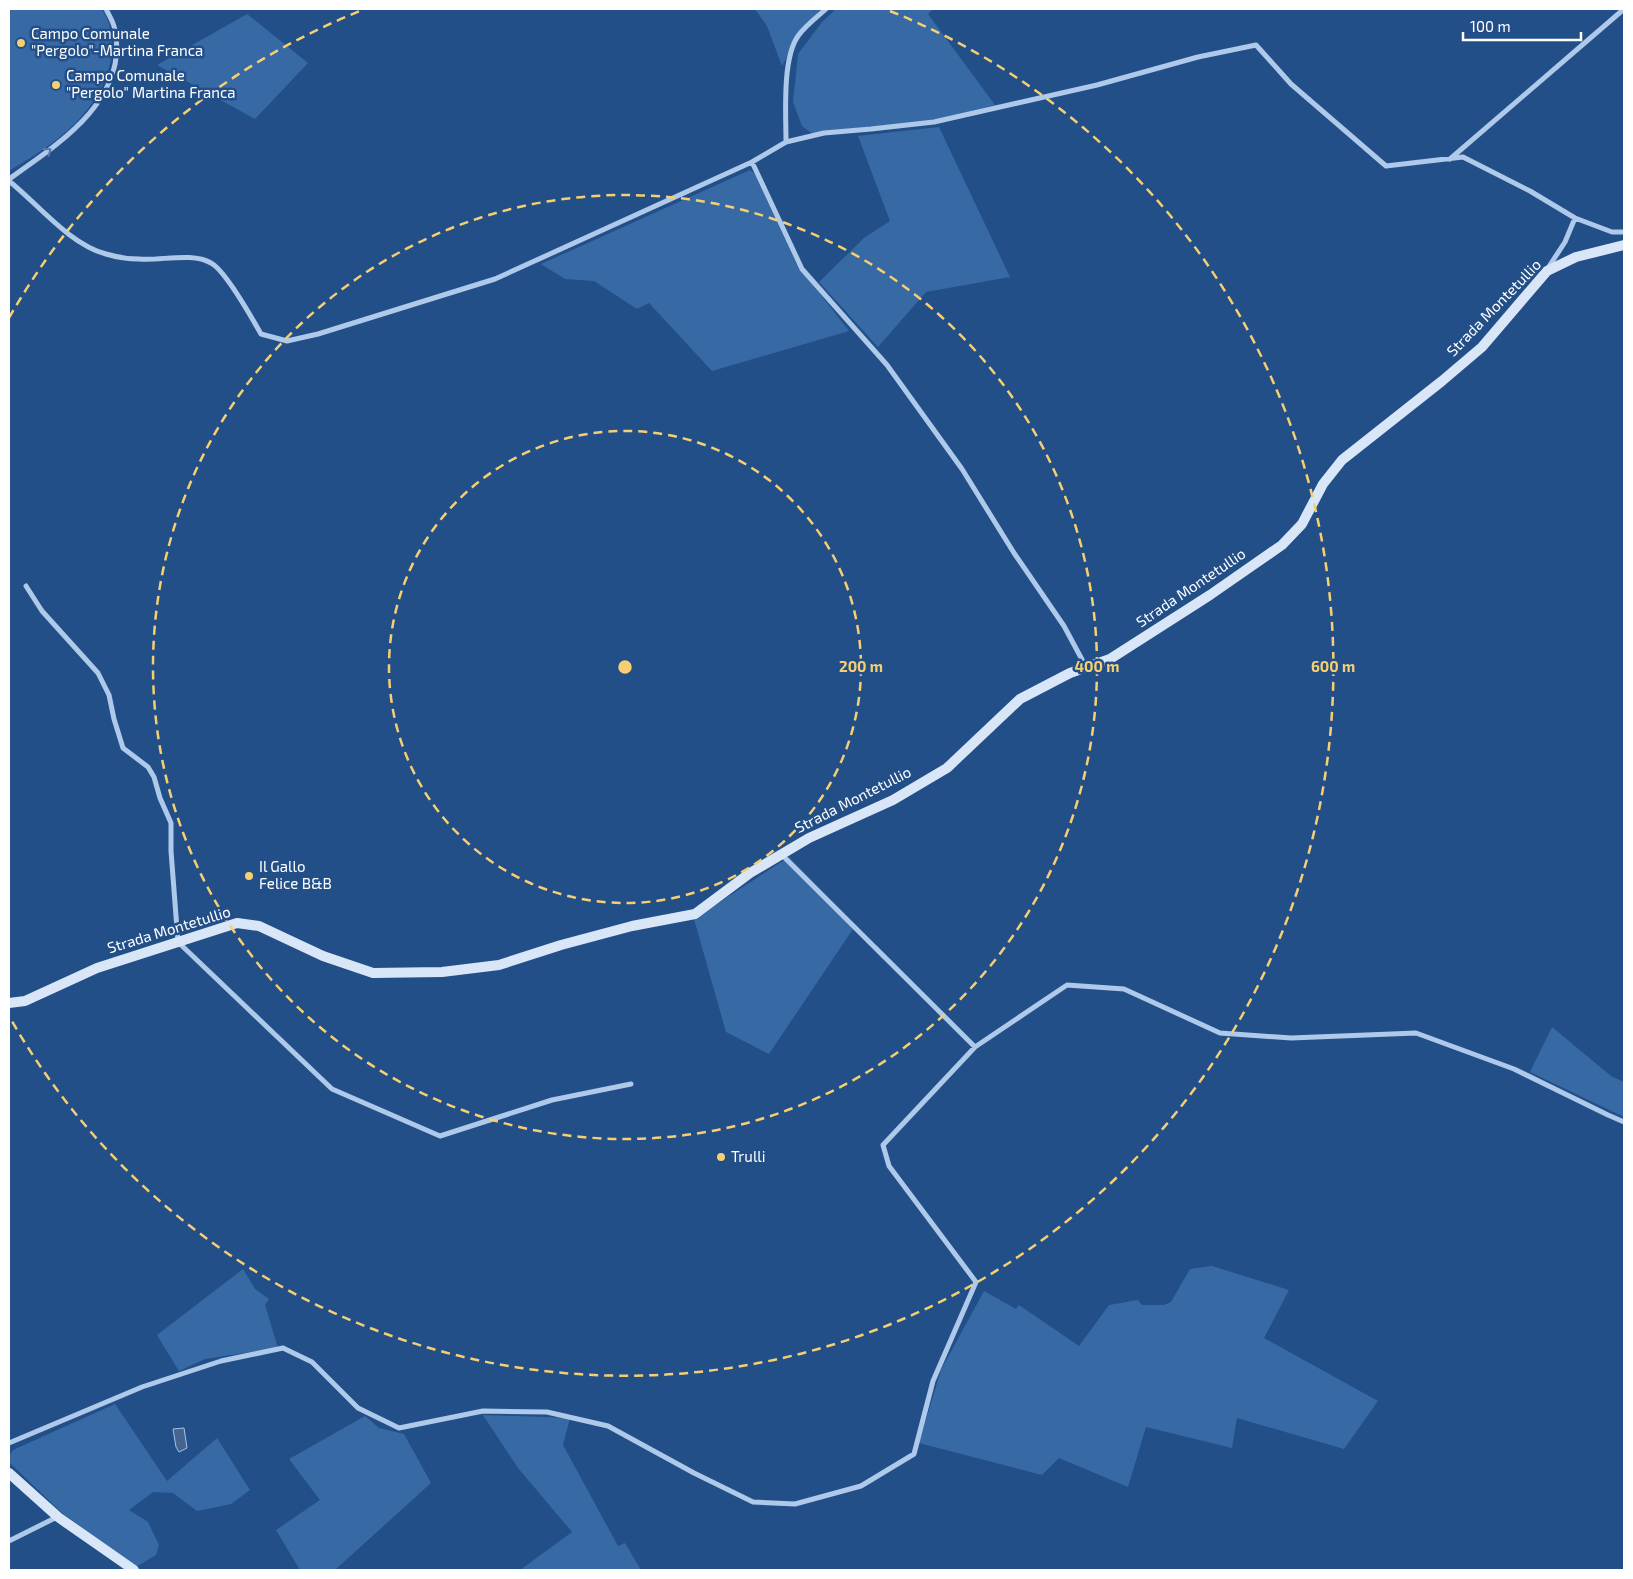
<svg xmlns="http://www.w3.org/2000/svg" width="1633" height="1579" font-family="'Exo 2',sans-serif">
<rect width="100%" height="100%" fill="#234f88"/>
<!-- green -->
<path fill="#3769a5" d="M 9,9 L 102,9 C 112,25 115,46 110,64 C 96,117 53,145 9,171 Z
M 755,9 L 822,9 L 802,29 L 782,66 L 767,26 Z
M 836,9 L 933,9 L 928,14 L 995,105 L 902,128 L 813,134 L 802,126 L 793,102 L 798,54 L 822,22 Z
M 247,14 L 308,63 L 255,119 L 157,65 Z
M 939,127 L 1010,277 L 926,292 L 878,347 L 819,282 L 864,238 L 890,221 L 858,136 Z
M 750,170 L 755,174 L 796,263 L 849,331 L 712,371 L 649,303 L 637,309 L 594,281 L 565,279 L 541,264 Z
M 789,857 L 855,926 L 769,1054 L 726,1032 L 694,919 Z
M 1552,1027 L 1611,1076 L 1624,1082 L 1624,1117 L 1530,1072 Z
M 1212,1266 L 1289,1290 L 1264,1338 L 1378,1401 L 1344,1449 L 1237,1418 L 1232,1448 L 1146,1427 L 1128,1487 L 1059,1458 L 1042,1475 L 919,1443 L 941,1370 L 984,1291 L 1016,1309 L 1019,1305 L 1079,1346 L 1109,1305 L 1138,1300 L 1142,1305 L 1164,1305 L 1171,1302 L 1190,1269 Z
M 243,1269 L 255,1289 L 269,1299 L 265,1305 L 278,1348 L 205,1359 L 179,1371 L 157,1335 Z
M 115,1404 L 167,1481 L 217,1438 L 250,1490 L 231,1504 L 197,1511 L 173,1493 L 153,1492 L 129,1510 L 148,1522 L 159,1545 L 156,1555 L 136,1567 L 62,1513 L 9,1462 L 9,1456 L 13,1450 Z
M 483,1415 L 570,1418 L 563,1445 L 618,1546 L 625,1543 L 641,1570 L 520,1570 L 572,1532 L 518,1468 Z
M 365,1416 L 379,1428 L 404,1434 L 431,1483 L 335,1570 L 300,1570 L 276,1530 L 320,1500 L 289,1459 Z"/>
<!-- water -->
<path fill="#45658e" stroke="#a3c4eb" d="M 184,1428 L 187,1448 L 179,1452 L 176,1447 L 173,1429 Z"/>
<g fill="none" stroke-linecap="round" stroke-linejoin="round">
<!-- street -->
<path stroke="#aec9ea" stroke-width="5" d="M 786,142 C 786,114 782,59 798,36 C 805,26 817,17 826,9
M 1450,159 L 1624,9
M 752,162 L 802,269 L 887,365 L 962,469 L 1014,553 L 1064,626 L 1086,667
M 9,179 C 57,145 129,100 115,30 C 114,23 109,15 106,9
M 9,181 C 38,204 69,244 106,254 C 116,257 129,259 139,259 C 161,261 192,252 211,263 C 225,270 252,318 261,334 L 287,341 L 318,334 L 495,279 L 752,162 L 786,142 L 824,133 L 871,129 L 934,122 L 1097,85 L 1198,57 L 1256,45 L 1291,84 L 1386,166 L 1463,157 L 1530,191 L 1575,218 L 1612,232 L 1624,232
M 1548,268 L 1565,242 L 1575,218
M 26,586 L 42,611 L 98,673 L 109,695 L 114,719 L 123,748 L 148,767 L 154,777 L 160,798 L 171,823 L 171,851 L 178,942 L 332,1089 L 440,1136 L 552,1100 L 631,1084
M 782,855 L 975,1047
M 9,1443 L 142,1387 L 221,1361 L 283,1348 L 312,1362 L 358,1408 L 399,1428 L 483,1411 L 547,1412 L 608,1426 L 694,1473 L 753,1502 L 795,1504 L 861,1486 L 914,1454 L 933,1381 L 976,1282 L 889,1166 L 883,1145 L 975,1047 L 1067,985 L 1124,989 L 1220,1033 L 1291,1038 L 1416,1033 L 1514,1069 L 1608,1115 L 1624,1122
M 9,1541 L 57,1517"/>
<!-- secondary -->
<path stroke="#d9e6f8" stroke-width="10" d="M 9,1003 L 25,1001 L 97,968 L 237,923 L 259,926 L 323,956 L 373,973 L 442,972 L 499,965 L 561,945 L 632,926 L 695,914 L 750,873 L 809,838 L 893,800 L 947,768 L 1020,699 L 1070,673 L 1110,659 L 1210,595 L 1282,545 L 1302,524 L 1323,484 L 1342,460 L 1442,381 L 1482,347 L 1547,271 L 1576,257 L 1624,245
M 9,1473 L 58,1517 L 134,1570"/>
</g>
<!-- one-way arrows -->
<defs><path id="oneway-chevron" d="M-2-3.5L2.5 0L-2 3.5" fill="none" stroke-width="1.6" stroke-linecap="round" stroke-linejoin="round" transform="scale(1.25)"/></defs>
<use stroke="#547aaa" href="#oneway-chevron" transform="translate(48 151) rotate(-36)"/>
<!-- distance rings -->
<g fill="none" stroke="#f5cf71" stroke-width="2.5" stroke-dasharray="9 6">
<circle cx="625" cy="667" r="236"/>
<circle cx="625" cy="667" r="472"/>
<path d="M9 318A708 708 0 0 1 360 11M890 11A708 708 0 1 1 9 1016"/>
</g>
<!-- markers -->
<g fill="#f5cf71" stroke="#234f88" stroke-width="2">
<circle cx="21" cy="43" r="5"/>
<circle cx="56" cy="85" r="5"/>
<circle cx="249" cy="876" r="5"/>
<circle cx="721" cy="1157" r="5"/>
</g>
<g text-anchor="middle" stroke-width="5" stroke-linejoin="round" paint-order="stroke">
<!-- poi labels -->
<g font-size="15" fill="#fff" stroke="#234f88" text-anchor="start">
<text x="31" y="39">Campo Comunale<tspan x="31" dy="17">"Pergolo"-Martina Franca</tspan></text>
<text x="66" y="81">Campo Comunale<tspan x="66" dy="17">"Pergolo" Martina Franca</tspan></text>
<text x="259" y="872">Il Gallo<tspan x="259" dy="17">Felice B&amp;B</tspan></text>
<text x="731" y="1162">Trulli</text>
</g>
<!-- street labels -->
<g font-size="15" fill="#fff" stroke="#234f88">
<text transform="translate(1494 308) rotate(-46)" y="5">Strada Montetullio</text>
<text transform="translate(1191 588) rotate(-34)" y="5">Strada Montetullio</text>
<text transform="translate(853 800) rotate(-27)" y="5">Strada Montetullio</text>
<text transform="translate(169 930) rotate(-17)" y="5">Strada Montetullio</text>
</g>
</g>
<circle cx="625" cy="667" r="8" fill="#f5cf71" stroke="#234f88" stroke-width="2.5"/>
<g font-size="15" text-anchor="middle" font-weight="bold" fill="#f5cf71" stroke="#234f88" stroke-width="5" stroke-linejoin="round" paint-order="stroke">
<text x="861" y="672">200 m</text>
<text x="1097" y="672">400 m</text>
<text x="1333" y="672">600 m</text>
</g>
<!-- border -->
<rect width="1633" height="1579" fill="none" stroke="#ffffff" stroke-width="20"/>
<!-- scale -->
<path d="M1463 32v8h118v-8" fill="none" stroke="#ffffff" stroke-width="2.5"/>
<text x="1470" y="32" font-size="15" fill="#ffffff" stroke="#234f88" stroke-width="4" paint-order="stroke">100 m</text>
</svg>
